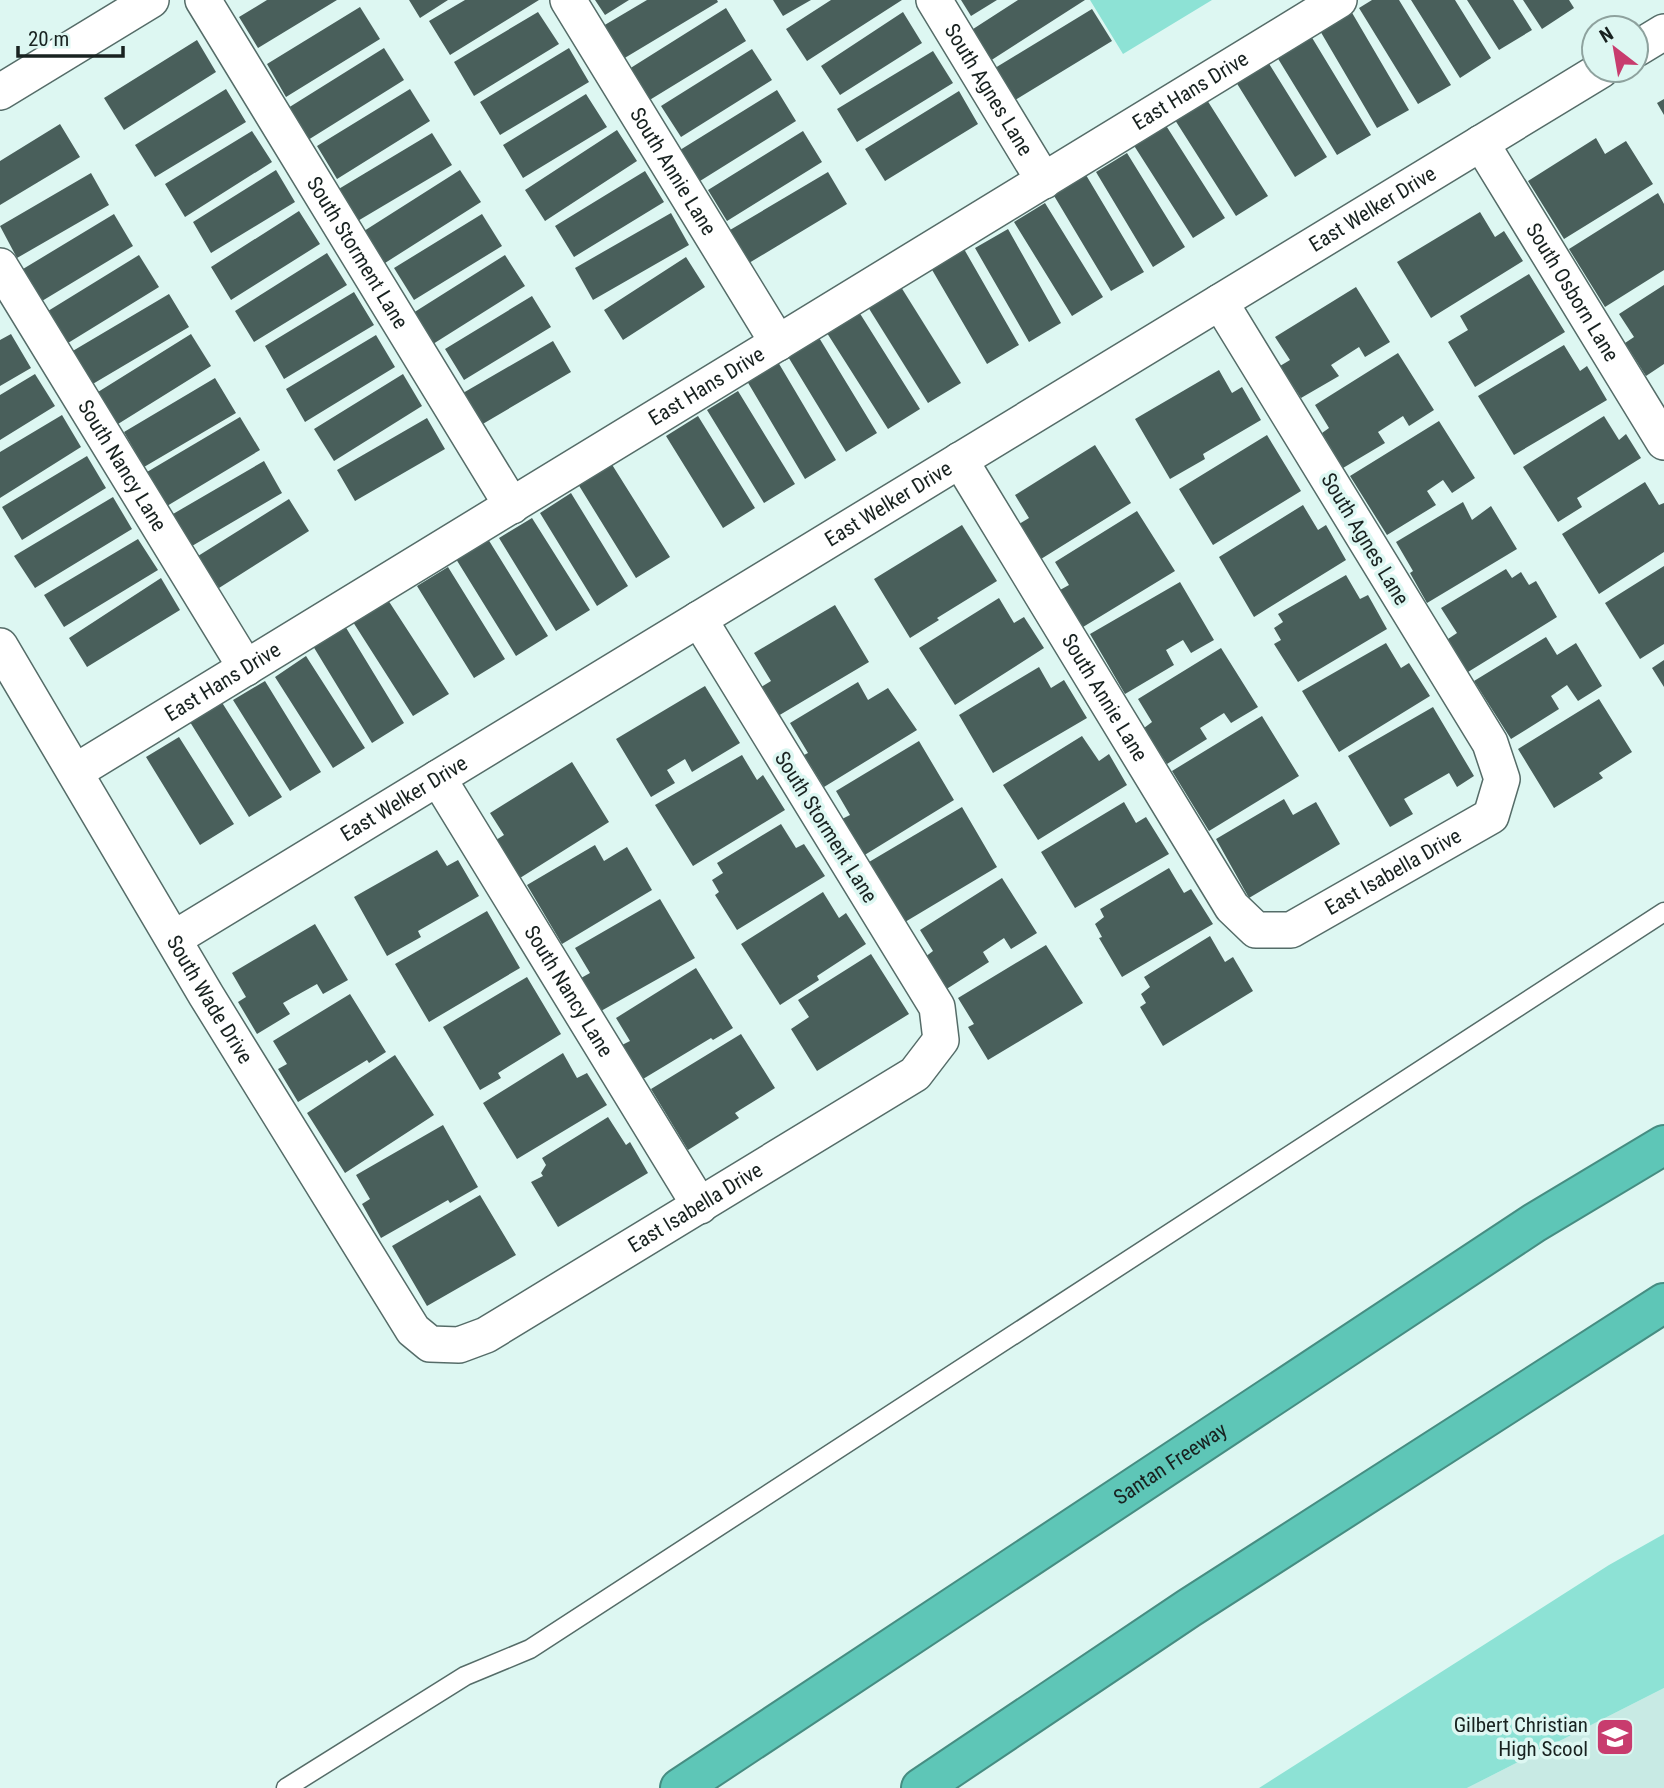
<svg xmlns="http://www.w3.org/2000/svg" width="1664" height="1788" font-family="'Roboto Condensed',sans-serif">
<rect width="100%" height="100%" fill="#ddf7f2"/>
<!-- built -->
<path fill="#c8eae4" d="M 1664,1688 L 1664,1788 L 1467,1788 L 1469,1787 Z"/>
<!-- green -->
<path fill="#8de2d5" d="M 1090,0 L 1212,0 L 1123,54 Z
M 1664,1534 L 1664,1688 L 1467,1788 L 1259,1788 L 1609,1565 Z"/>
<!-- building -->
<path fill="#495f5b" d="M 267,0 L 337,0 L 258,48 L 239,17 Z
M 409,0 L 448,0 L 420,18 Z
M 465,0 L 539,0 L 450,55 L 429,21 Z
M 595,0 L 629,0 L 605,15 Z
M 647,0 L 717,0 L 718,2 L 623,59 L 603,26 Z
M 773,0 L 811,0 L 783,16 Z
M 831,0 L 902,0 L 807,61 L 786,29 Z
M 961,0 L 997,0 L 971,16 Z
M 1018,0 L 1085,0 L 990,61 L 970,31 Z
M 1372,0 L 1399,0 L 1451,85 L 1418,104 L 1359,8 Z
M 1411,0 L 1455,0 L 1491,58 L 1460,78 Z
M 1467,0 L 1513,0 L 1532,30 L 1499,50 Z
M 1523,0 L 1569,0 L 1574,8 L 1542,29 Z
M 360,7 L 380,39 L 286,97 L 267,64 Z
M 726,8 L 746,41 L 648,101 L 629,69 Z
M 1092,9 L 1112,41 L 1015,100 L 995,68 Z
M 1351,11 L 1409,110 L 1377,128 L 1319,29 Z
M 538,12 L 559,44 L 474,96 L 454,62 Z
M 903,12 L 922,43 L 840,95 L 821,66 Z
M 1311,36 L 1371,135 L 1337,155 L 1277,57 Z
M 197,40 L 216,72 L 124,130 L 104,98 Z
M 384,48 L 404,80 L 308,140 L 288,108 Z
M 569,48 L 589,82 L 500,135 L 480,102 Z
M 752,49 L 772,80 L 681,137 L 661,106 Z
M 933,51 L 953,83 L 857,142 L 837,109 Z
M 1268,62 L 1327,157 L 1295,177 L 1236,82 Z
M 226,89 L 246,122 L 155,177 L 135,145 Z
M 410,89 L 430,121 L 337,179 L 317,146 Z
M 777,90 L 796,121 L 700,181 L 680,150 Z
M 959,91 L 978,124 L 885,181 L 865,149 Z
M 586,94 L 607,127 L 523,178 L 503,145 Z
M 1664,99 L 1664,115 L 1657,103 Z
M 1207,100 L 1268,196 L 1236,216 L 1175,120 Z
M 60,124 L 80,157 L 0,205 L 0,161 Z
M 1165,124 L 1225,218 L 1193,238 L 1133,144 Z
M 617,130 L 637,161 L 545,221 L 525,190 Z
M 252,131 L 272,162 L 185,217 L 165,184 Z
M 803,131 L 822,162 L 727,221 L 708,190 Z
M 432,133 L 452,165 L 356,222 L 337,190 Z
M 1596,138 L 1605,154 L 1626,141 L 1653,184 L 1564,239 L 1528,181 Z
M 1127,153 L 1185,247 L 1153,267 L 1096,172 Z
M 276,170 L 295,202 L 211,253 L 193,222 Z
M 460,170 L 481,202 L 385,263 L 364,231 Z
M 645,171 L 664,202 L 574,257 L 555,226 Z
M 828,172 L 847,204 L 749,263 L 730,230 Z
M 91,173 L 109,205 L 17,258 L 0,226 Z
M 1086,175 L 1144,272 L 1111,291 L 1053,194 Z
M 1658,193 L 1664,204 L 1664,270 L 1605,307 L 1569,249 Z
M 1045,203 L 1103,297 L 1072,316 L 1014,222 Z
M 299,211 L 320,244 L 231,300 L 211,267 Z
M 1480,212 L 1495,237 L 1504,231 L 1523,261 L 1431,318 L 1397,262 Z
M 671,213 L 689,245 L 593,300 L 575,268 Z
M 114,214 L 133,246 L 42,301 L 23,269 Z
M 482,214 L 502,246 L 414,300 L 394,268 Z
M 1008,229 L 1061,323 L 1029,342 L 975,248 Z
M 964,249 L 1019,345 L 987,364 L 931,268 Z
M 327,253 L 347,285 L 254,342 L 235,311 Z
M 139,255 L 159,287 L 68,343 L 48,311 Z
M 505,255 L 525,286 L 433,344 L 413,313 Z
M 686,257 L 705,287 L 623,340 L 604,310 Z
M 1529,274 L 1565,332 L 1475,387 L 1448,342 L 1468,330 L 1460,316 Z
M 1664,285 L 1664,364 L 1646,376 L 1625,343 L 1634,337 L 1619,314 Z
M 901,287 L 961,383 L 928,403 L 868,307 Z
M 1356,287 L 1390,342 L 1365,357 L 1359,347 L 1331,365 L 1339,376 L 1301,398 L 1280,366 L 1290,360 L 1275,337 Z
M 354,292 L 374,325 L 284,379 L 265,346 Z
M 169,294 L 189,327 L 91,385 L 71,352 Z
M 532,296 L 551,327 L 464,380 L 445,349 Z
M 859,312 L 920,409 L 888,429 L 827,333 Z
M 11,334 L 31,368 L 0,386 L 0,340 Z
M 191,334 L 211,366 L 118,424 L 98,392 Z
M 376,335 L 395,367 L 305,422 L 286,389 Z
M 818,336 L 877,433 L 846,452 L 787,355 Z
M 553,341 L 571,372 L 481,425 L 463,393 Z
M 1564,345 L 1580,371 L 1587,366 L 1607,400 L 1514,455 L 1478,396 Z
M 1398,353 L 1434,410 L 1409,426 L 1403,416 L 1378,432 L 1385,443 L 1343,468 L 1322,433 L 1329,428 L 1315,405 Z
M 778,362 L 836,460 L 805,479 L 747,381 Z
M 1219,370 L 1232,393 L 1242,387 L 1261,420 L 1203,454 L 1205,459 L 1170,479 L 1135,419 Z
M 35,374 L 55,406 L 0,440 L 0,395 Z
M 403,374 L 422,406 L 334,461 L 314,429 Z
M 215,378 L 236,413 L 144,467 L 124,432 Z
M 738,391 L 795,484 L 764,503 L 707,410 Z
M 62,415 L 81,447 L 0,498 L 0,452 Z
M 698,416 L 755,508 L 723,528 L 666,436 Z
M 1604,416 L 1619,440 L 1626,434 L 1641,458 L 1577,498 L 1582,507 L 1558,522 L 1523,467 Z
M 240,417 L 260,450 L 167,506 L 147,472 Z
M 427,418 L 445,449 L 355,501 L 337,470 Z
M 1439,421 L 1475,478 L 1452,493 L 1443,480 L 1427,491 L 1436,505 L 1387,535 L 1350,476 Z
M 1267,435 L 1301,491 L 1213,545 L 1179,489 Z
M 1095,445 L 1131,503 L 1041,559 L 1019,524 L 1029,518 L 1015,495 Z
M 87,456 L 106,488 L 22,540 L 2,507 Z
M 264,461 L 282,493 L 192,546 L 173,514 Z
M 611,463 L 670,557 L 636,578 L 578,484 Z
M 1645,482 L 1659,505 L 1664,503 L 1664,552 L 1599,594 L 1562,534 Z
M 571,493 L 628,586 L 597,606 L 540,513 Z
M 113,497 L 132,529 L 35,588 L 14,556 Z
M 289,499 L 309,531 L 219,588 L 198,556 Z
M 1463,502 L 1472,520 L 1491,506 L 1517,549 L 1427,603 L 1410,573 L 1413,571 L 1396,542 Z
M 1303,505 L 1318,530 L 1326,525 L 1346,560 L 1254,617 L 1219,557 Z
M 1137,511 L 1175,571 L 1083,627 L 1060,590 L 1069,585 L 1055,562 Z
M 532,518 L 590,610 L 556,631 L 499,538 Z
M 962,525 L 997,581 L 937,618 L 939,620 L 910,638 L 874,579 Z
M 138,539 L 158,570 L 64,627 L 44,595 Z
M 488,539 L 548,636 L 516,656 L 456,559 Z
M 1664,566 L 1664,644 L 1640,659 L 1605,603 Z
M 448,567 L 505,659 L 474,678 L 417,586 Z
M 1506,569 L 1512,578 L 1521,572 L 1529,585 L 1536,581 L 1557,617 L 1468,672 L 1448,639 L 1457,633 L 1441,608 Z
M 1346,575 L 1360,599 L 1368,595 L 1387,629 L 1298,682 L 1274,644 L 1281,640 L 1274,628 L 1283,622 L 1278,614 Z
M 161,578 L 180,610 L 87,667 L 69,638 Z
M 1180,582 L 1214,640 L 1191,653 L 1183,640 L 1166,650 L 1174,665 L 1125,694 L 1090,634 Z
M 999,598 L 1014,623 L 1024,617 L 1044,648 L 955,705 L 919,648 Z
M 388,600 L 449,694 L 413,716 L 353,622 Z
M 835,605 L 869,662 L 778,716 L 761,687 L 771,681 L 754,653 Z
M 345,626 L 404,723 L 372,743 L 313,646 Z
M 1546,637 L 1557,655 L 1576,643 L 1602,686 L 1578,701 L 1567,685 L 1551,696 L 1559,709 L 1511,739 L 1474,681 Z
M 1386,643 L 1401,668 L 1409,663 L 1430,696 L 1339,752 L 1302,691 Z
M 1221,648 L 1258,707 L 1231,723 L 1224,713 L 1200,728 L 1207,739 L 1167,764 L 1144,728 L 1152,722 L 1138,699 Z
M 306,656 L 365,748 L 333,768 L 275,677 Z
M 1664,660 L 1664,687 L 1652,668 Z
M 1039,667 L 1051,688 L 1064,680 L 1087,718 L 993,773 L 959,715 Z
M 265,681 L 321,772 L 290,791 L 233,700 Z
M 858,682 L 868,700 L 888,688 L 917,730 L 824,787 L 804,755 L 808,753 L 790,723 Z
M 705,686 L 740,743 L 692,772 L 685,759 L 667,770 L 675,783 L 651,797 L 616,739 Z
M 1599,699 L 1632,752 L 1599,773 L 1603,778 L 1554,808 L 1518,749 Z
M 221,701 L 282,797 L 249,817 L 190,722 Z
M 1433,707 L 1474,776 L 1457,787 L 1449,773 L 1404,799 L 1413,814 L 1390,827 L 1348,756 Z
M 1262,716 L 1299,776 L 1209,831 L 1172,771 Z
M 1082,736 L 1099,761 L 1109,754 L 1127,785 L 1038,840 L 1003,785 Z
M 179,737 L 234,824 L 200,845 L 146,757 Z
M 919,741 L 954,800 L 863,856 L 842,819 L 850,815 L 836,791 Z
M 742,755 L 757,780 L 763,775 L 785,810 L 693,866 L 655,805 Z
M 572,762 L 609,822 L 520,878 L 496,840 L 504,835 L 490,813 Z
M 1284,799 L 1293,815 L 1316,802 L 1340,844 L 1249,898 L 1216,839 Z
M 1124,802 L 1136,823 L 1146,817 L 1169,854 L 1075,908 L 1041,852 Z
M 962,807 L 997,867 L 905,922 L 869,862 Z
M 781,824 L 796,848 L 804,844 L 825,876 L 737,930 L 715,895 L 719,892 L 712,880 L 723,873 L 717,863 Z
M 595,845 L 604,861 L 627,847 L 652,890 L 562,944 L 527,885 Z
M 437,850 L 447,866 L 458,860 L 479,896 L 418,931 L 421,937 L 387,956 L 354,897 Z
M 1169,868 L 1184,893 L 1191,889 L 1213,924 L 1122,977 L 1099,938 L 1102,937 L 1095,924 L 1104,917 L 1100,909 Z
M 1002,878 L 1037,933 L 1011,949 L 1004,938 L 983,952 L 989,962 L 945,990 L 925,957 L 933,951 L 920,930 Z
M 823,892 L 839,918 L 846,913 L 866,944 L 817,976 L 819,980 L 780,1005 L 741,944 Z
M 660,899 L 695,958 L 601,1011 L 581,978 L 590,973 L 575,948 Z
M 487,911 L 520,968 L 429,1022 L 395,964 Z
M 315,924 L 348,980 L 323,994 L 317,984 L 283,1003 L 290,1014 L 257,1034 L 238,1002 L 246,997 L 232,973 Z
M 1210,936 L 1225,962 L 1233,957 L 1253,991 L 1163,1046 L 1140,1007 L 1146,1003 L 1141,994 L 1150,987 L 1144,977 Z
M 1046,945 L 1083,1003 L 988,1060 L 968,1027 L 974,1024 L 958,998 Z
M 871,954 L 909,1014 L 817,1071 L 791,1029 L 809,1017 L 798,1000 Z
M 696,968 L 733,1028 L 713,1040 L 711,1038 L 643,1079 L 622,1045 L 630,1041 L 616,1018 Z
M 527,977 L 561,1034 L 498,1073 L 501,1078 L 480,1090 L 443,1027 Z
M 350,994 L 386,1052 L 369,1063 L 367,1060 L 298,1102 L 278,1069 L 287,1064 L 273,1041 Z
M 741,1034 L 775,1088 L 735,1113 L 739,1118 L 688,1150 L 651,1089 Z
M 563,1053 L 577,1078 L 587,1073 L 607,1105 L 517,1159 L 483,1103 Z
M 395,1055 L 434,1115 L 345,1173 L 307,1113 Z
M 608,1117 L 626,1145 L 630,1142 L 648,1173 L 558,1227 L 531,1182 L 543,1176 L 541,1173 L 546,1165 L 542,1158 Z
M 443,1125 L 478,1187 L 450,1203 L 448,1200 L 381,1238 L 362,1204 L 370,1199 L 356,1175 Z
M 480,1195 L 516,1255 L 427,1306 L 392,1246 Z"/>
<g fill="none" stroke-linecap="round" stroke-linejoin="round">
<!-- service casing -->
<g stroke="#556c68" stroke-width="21">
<path id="service" d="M 286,1788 L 465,1676 L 530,1649 L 1664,912"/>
</g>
<!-- minor casing -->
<g stroke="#556c68" stroke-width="38">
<g id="minor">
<path id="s1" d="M 203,0 L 512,506"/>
<path id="s2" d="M 568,0 L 778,343"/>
<path id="s3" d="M 934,0 L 1044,181"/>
<path d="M 1636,49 L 1664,32"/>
<path d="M 0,92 L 151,0"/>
<path id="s4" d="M 1481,143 L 1664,442"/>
<path id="s5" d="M 0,266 L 246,668"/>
<path id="s6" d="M 960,460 L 1232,907 L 1256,930 L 1291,930 L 1491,816 L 1502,779 L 1490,743 L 1220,302"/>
<path id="s7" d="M 0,646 L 206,995 L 413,1330 L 430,1344 L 459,1345 L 486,1335 L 915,1074 L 941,1040 L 937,1007 L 699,619"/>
<path id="s8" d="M 75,772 L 1339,0"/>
<path id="s9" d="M 438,778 L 700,1206"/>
<path id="s10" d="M 175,938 L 1601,70"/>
</g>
</g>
<!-- motorway casing -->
<g stroke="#468d82" stroke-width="42">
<g id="motorway">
<path id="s11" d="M 680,1788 L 1534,1223 L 1664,1145"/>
<path d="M 921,1788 L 1189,1608 L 1664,1303"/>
</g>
</g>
<!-- service -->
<use href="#service" stroke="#fff" stroke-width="18"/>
<!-- minor -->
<use href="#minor" stroke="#fff" stroke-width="35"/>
<!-- motorway -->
<use href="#motorway" stroke="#5ec6b7" stroke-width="38"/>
</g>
<!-- icons -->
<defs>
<g id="school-square" transform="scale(2.0125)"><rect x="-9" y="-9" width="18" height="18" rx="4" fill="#c83c6e" stroke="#ddf7f2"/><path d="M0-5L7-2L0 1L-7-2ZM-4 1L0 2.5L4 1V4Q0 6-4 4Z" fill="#fff"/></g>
</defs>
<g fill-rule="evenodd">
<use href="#school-square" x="1615" y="1737"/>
</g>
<g text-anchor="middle" stroke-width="7" stroke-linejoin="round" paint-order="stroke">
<!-- street labels -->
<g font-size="21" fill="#182220" stroke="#ddf7f2">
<text dy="7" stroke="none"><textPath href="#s3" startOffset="105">South Agnes Lane</textPath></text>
<text dy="7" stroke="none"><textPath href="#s8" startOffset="1307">East Hans Drive</textPath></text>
<text dy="7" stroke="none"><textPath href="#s2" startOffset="201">South Annie Lane</textPath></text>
<text dy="7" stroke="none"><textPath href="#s10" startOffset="1402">East Welker Drive</textPath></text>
<text dy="7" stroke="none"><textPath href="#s1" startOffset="296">South Storment Lane</textPath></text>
<text dy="7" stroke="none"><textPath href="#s4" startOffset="175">South Osborn Lane</textPath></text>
<text dy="7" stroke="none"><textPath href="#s8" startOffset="740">East Hans Drive</textPath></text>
<text dy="7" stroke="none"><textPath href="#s5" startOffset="234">South Nancy Lane</textPath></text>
<text dy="7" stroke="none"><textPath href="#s10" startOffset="835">East Welker Drive</textPath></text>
<text transform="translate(1365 539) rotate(59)" y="7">South Agnes Lane</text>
<text dy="7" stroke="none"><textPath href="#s8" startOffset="173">East Hans Drive</textPath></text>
<text dy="7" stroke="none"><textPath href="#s6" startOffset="278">South Annie Lane</textPath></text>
<text dy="7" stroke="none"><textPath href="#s10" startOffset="268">East Welker Drive</textPath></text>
<text transform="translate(826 827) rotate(58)" y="7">South Storment Lane</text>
<text dy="7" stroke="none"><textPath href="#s6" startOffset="709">East Isabella Drive</textPath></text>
<text dy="7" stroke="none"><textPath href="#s9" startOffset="250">South Nancy Lane</textPath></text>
<text dy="7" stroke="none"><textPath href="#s7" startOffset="411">South Wade Drive</textPath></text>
<text dy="7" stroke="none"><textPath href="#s7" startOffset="1124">East Isabella Drive</textPath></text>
<text dy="7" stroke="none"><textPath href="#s11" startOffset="588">Santan Freeway</textPath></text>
</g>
<!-- poi labels -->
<g font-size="21" fill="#182220" stroke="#ddf7f2" text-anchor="end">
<text x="1588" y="1732">Gilbert Christian<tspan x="1588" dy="24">High Scool</tspan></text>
</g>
</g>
<!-- north arrow -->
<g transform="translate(1615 49) rotate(329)"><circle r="33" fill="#ddf7f2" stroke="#8ea29e" stroke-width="2"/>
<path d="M0-5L12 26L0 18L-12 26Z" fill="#c83c6e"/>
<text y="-10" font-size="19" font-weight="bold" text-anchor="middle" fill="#182220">N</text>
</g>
<!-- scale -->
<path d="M18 46v10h105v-10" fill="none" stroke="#182220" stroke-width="3.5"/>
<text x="28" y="46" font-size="21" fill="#182220" stroke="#ddf7f2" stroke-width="5" paint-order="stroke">20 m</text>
</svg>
